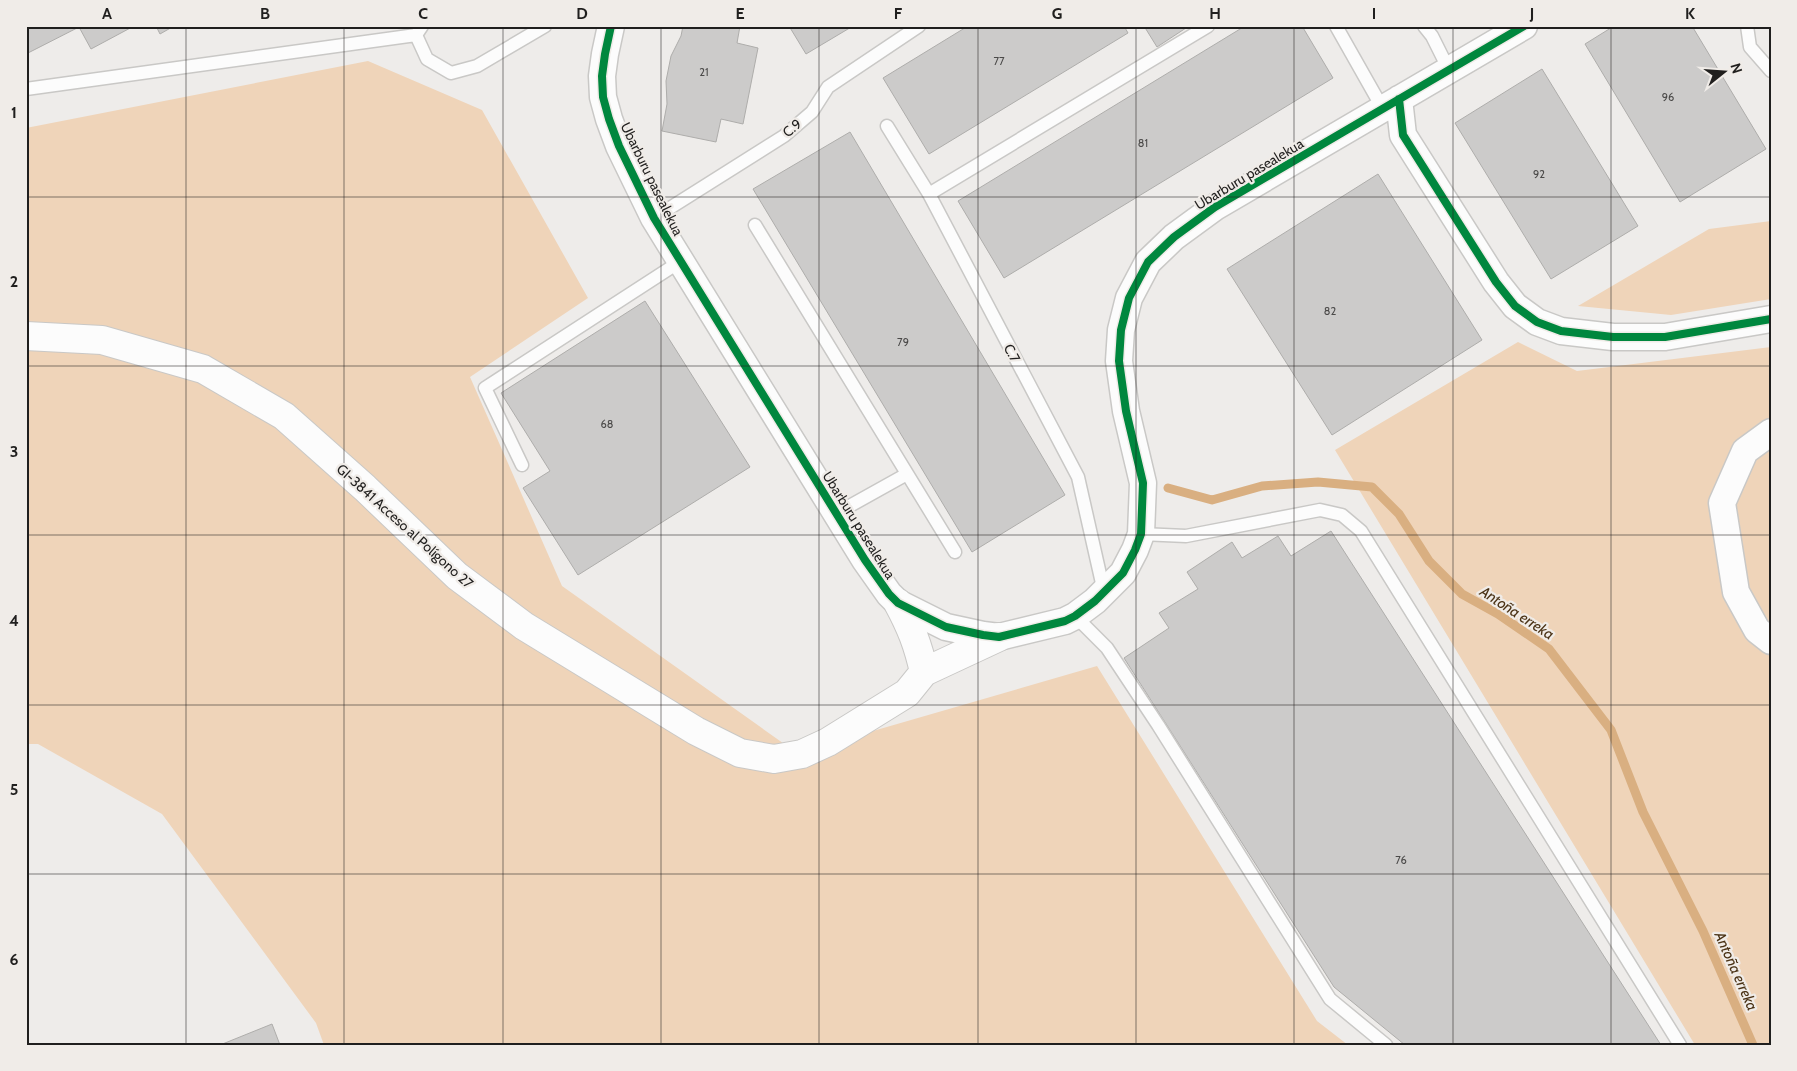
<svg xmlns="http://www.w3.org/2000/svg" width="1797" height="1071" font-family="Cabin,sans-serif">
<rect width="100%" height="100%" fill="#eeecea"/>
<!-- green -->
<path fill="#efd4b9" d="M 368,61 L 482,110 L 588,298 L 470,377 L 562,586 L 797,753 L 1097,666 L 1317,1021 L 1348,1045 L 324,1045 L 316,1023 L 162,814 L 38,744 L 26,744 L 26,128 Z
M 1771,221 L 1771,299 L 1671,315 L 1578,306 L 1709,229 Z
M 1518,342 L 1577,371 L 1771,347 L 1771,1045 L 1695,1045 L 1335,450 Z"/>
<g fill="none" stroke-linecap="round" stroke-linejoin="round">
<!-- stream -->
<path stroke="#d9af81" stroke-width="9" d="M 1168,488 L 1212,500 L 1262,486 L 1318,482 L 1372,487 L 1399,514 L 1429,561 L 1462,594 L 1498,614 L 1549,649 L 1611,730 L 1643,812 L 1703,931 L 1753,1045"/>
</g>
<!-- building -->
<path fill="#cccbca" stroke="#aeadab" d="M 26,26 L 134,26 L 91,49 L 79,27 L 26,54 Z
M 156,26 L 174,26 L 160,34 Z
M 683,26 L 740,26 L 737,43 L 758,48 L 743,124 L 721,119 L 716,142 L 662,131 L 667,104 L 666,81 L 671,56 L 681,36 Z
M 789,26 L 853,26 L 806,54 Z
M 968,26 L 1124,26 L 1128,33 L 929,154 L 883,78 Z
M 1144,26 L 1189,26 L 1157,47 Z
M 1245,26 L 1302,26 L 1333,78 L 1004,278 L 958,201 Z
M 1614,26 L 1692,26 L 1766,149 L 1680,202 L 1585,44 Z
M 1542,69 L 1638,226 L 1551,279 L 1455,123 Z
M 850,132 L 1065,495 L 972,552 L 753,189 Z
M 1378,174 L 1482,340 L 1332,435 L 1227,269 Z
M 645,301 L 750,467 L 578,575 L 523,488 L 550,471 L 501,393 Z
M 1331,531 L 1661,1045 L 1405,1045 L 1334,987 L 1124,658 L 1169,628 L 1159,613 L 1198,589 L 1187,572 L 1232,542 L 1242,558 L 1278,536 L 1291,556 Z
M 272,1024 L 280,1045 L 220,1045 Z"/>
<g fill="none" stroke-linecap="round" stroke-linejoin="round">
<!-- service casing -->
<g stroke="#c9c8c6" stroke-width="15">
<path id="service" d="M 422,26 L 416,35 L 427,59 L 451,73 L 477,66 L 545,26
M 1336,26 L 1383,109
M 1424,26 L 1432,36 L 1449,70
M 1747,26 L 1750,47 L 1771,71
M 26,89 L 416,35
M 887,126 L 929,194 L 1078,477 L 1104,592
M 929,194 L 1208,26
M 654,218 L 784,136 L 812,112 L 828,87 L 919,26
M 755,225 L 955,552
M 522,465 L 485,388 L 681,261
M 837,513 L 907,474
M 1141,534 L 1186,536 L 1320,510 L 1342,515 L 1361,531 L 1680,1045
M 1075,616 L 1107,648 L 1158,725 L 1330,999 L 1386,1045"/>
</g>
<!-- minor casing -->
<g stroke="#c9c8c6" stroke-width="29">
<path id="minor" d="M 611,26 L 605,54 L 602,76 L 603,97 L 609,119 L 619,146 L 654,218 L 865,560 L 889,594 L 898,603 L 946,627 L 983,635 L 999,637 L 1065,621 L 1075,616 L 1095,601 L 1123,573 L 1135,550 L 1141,534 L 1143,483 L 1126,411 L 1119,361 L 1121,330 L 1129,298 L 1148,262 L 1174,237 L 1215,207 L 1524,26
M 1399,99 L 1403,135 L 1496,282 L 1515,306 L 1537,322 L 1561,331 L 1613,337 L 1665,337 L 1771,319
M 1771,432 L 1745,451 L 1722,503 L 1736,592 L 1757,630 L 1771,641"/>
</g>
<!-- secondary casing -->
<g stroke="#c9c8c6" stroke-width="30">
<path id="secondary" d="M 26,336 L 102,340 L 203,369 L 284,416 L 365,488 L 457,576 L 524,626 L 696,731 L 740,753 L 774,759 L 802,754 L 828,742 L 907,693 L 924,672
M 898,603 C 911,627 918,645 924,672
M 924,672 L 999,637"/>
</g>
<!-- service -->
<use href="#service" stroke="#fcfcfc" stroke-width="12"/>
<!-- minor -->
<use href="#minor" stroke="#fcfcfc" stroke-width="26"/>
<!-- secondary -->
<use href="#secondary" stroke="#fcfcfc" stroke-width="28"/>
<!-- cycleway casing -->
<g stroke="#f0ece8" stroke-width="11">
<path id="cycleway" d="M 611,26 L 605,54 L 602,76 L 603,97 L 609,119 L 619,146 L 654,218 L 865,560 L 889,594 L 898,603 L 946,627 L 983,635 L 999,637 L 1065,621 L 1075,616 L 1095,601 L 1123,573 L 1135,550 L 1141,534 L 1143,483 L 1126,411 L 1119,361 L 1121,330 L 1129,298 L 1148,262 L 1174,237 L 1215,207 L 1524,26
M 1399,99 L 1403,135 L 1496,282 L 1515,306 L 1537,322 L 1561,331 L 1613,337 L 1665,337 L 1771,319"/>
</g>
<!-- cycleway -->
<use href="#cycleway" stroke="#00873e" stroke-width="8"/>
</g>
<!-- grid -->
<path fill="none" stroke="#201f1e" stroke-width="1" stroke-opacity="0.55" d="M 186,26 L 186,1045M 344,26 L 344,1045M 503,26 L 503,1045M 661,26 L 661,1045M 819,26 L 819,1045M 978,26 L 978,1045M 1136,26 L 1136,1045M 1294,26 L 1294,1045M 1453,26 L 1453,1045M 1611,26 L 1611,1045M 26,197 L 1771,197M 26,366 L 1771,366M 26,535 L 1771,535M 26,705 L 1771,705M 26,874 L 1771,874"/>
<g text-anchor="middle" stroke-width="4.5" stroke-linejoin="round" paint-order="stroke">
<!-- number labels -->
<g font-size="11" fill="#4b4a49">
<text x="999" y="65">77</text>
<text x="704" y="76">21</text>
<text x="1668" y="101">96</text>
<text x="1143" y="147">81</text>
<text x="1539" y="178">92</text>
<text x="1330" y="315">82</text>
<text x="903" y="346">79</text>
<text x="607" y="428">68</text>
<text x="1401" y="864">76</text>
</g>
<!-- street labels -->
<g font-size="14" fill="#201f1e" stroke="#f0ece8">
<text transform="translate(792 128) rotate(-39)" y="5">C.9</text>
<text transform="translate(1249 174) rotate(-31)" y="5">Ubarburu pasealekua</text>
<text transform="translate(652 179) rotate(64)" y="5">Ubarburu pasealekua</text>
<text transform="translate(1012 353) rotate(62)" y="5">C.7</text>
<text transform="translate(859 525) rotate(58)" y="5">Ubarburu pasealekua</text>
<text transform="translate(405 526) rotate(42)" y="5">GI-3841 Acceso al Polígono 27</text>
</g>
<!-- water labels -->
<g font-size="15" font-style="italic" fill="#4a3215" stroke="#f0ece8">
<text transform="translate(1517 613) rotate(33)" y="5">Antoña erreka</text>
<text transform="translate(1736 971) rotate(66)" y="5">Antoña erreka</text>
</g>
</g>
<!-- border -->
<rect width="1797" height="1071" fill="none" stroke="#f0ece8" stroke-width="55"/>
<!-- north arrow -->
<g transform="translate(1724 72) rotate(73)" stroke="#f0ece8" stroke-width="4" paint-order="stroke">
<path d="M0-4L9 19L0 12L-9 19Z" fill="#201f1e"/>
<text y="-8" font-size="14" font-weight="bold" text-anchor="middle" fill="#201f1e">N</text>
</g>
<rect x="28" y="28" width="1742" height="1016" fill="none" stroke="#201f1e" stroke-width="2"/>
<g font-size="16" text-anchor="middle" font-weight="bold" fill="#201f1e">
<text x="107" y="19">A</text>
<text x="265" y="19">B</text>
<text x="423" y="19">C</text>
<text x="582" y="19">D</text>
<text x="740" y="19">E</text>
<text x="898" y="19">F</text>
<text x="1057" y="19">G</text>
<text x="1215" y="19">H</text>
<text x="1374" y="19">I</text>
<text x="1532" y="19">J</text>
<text x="1690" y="19">K</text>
<text x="14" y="118">1</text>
<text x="14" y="287">2</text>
<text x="14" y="457">3</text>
<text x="14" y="626">4</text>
<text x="14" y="795">5</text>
<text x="14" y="965">6</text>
</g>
</svg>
